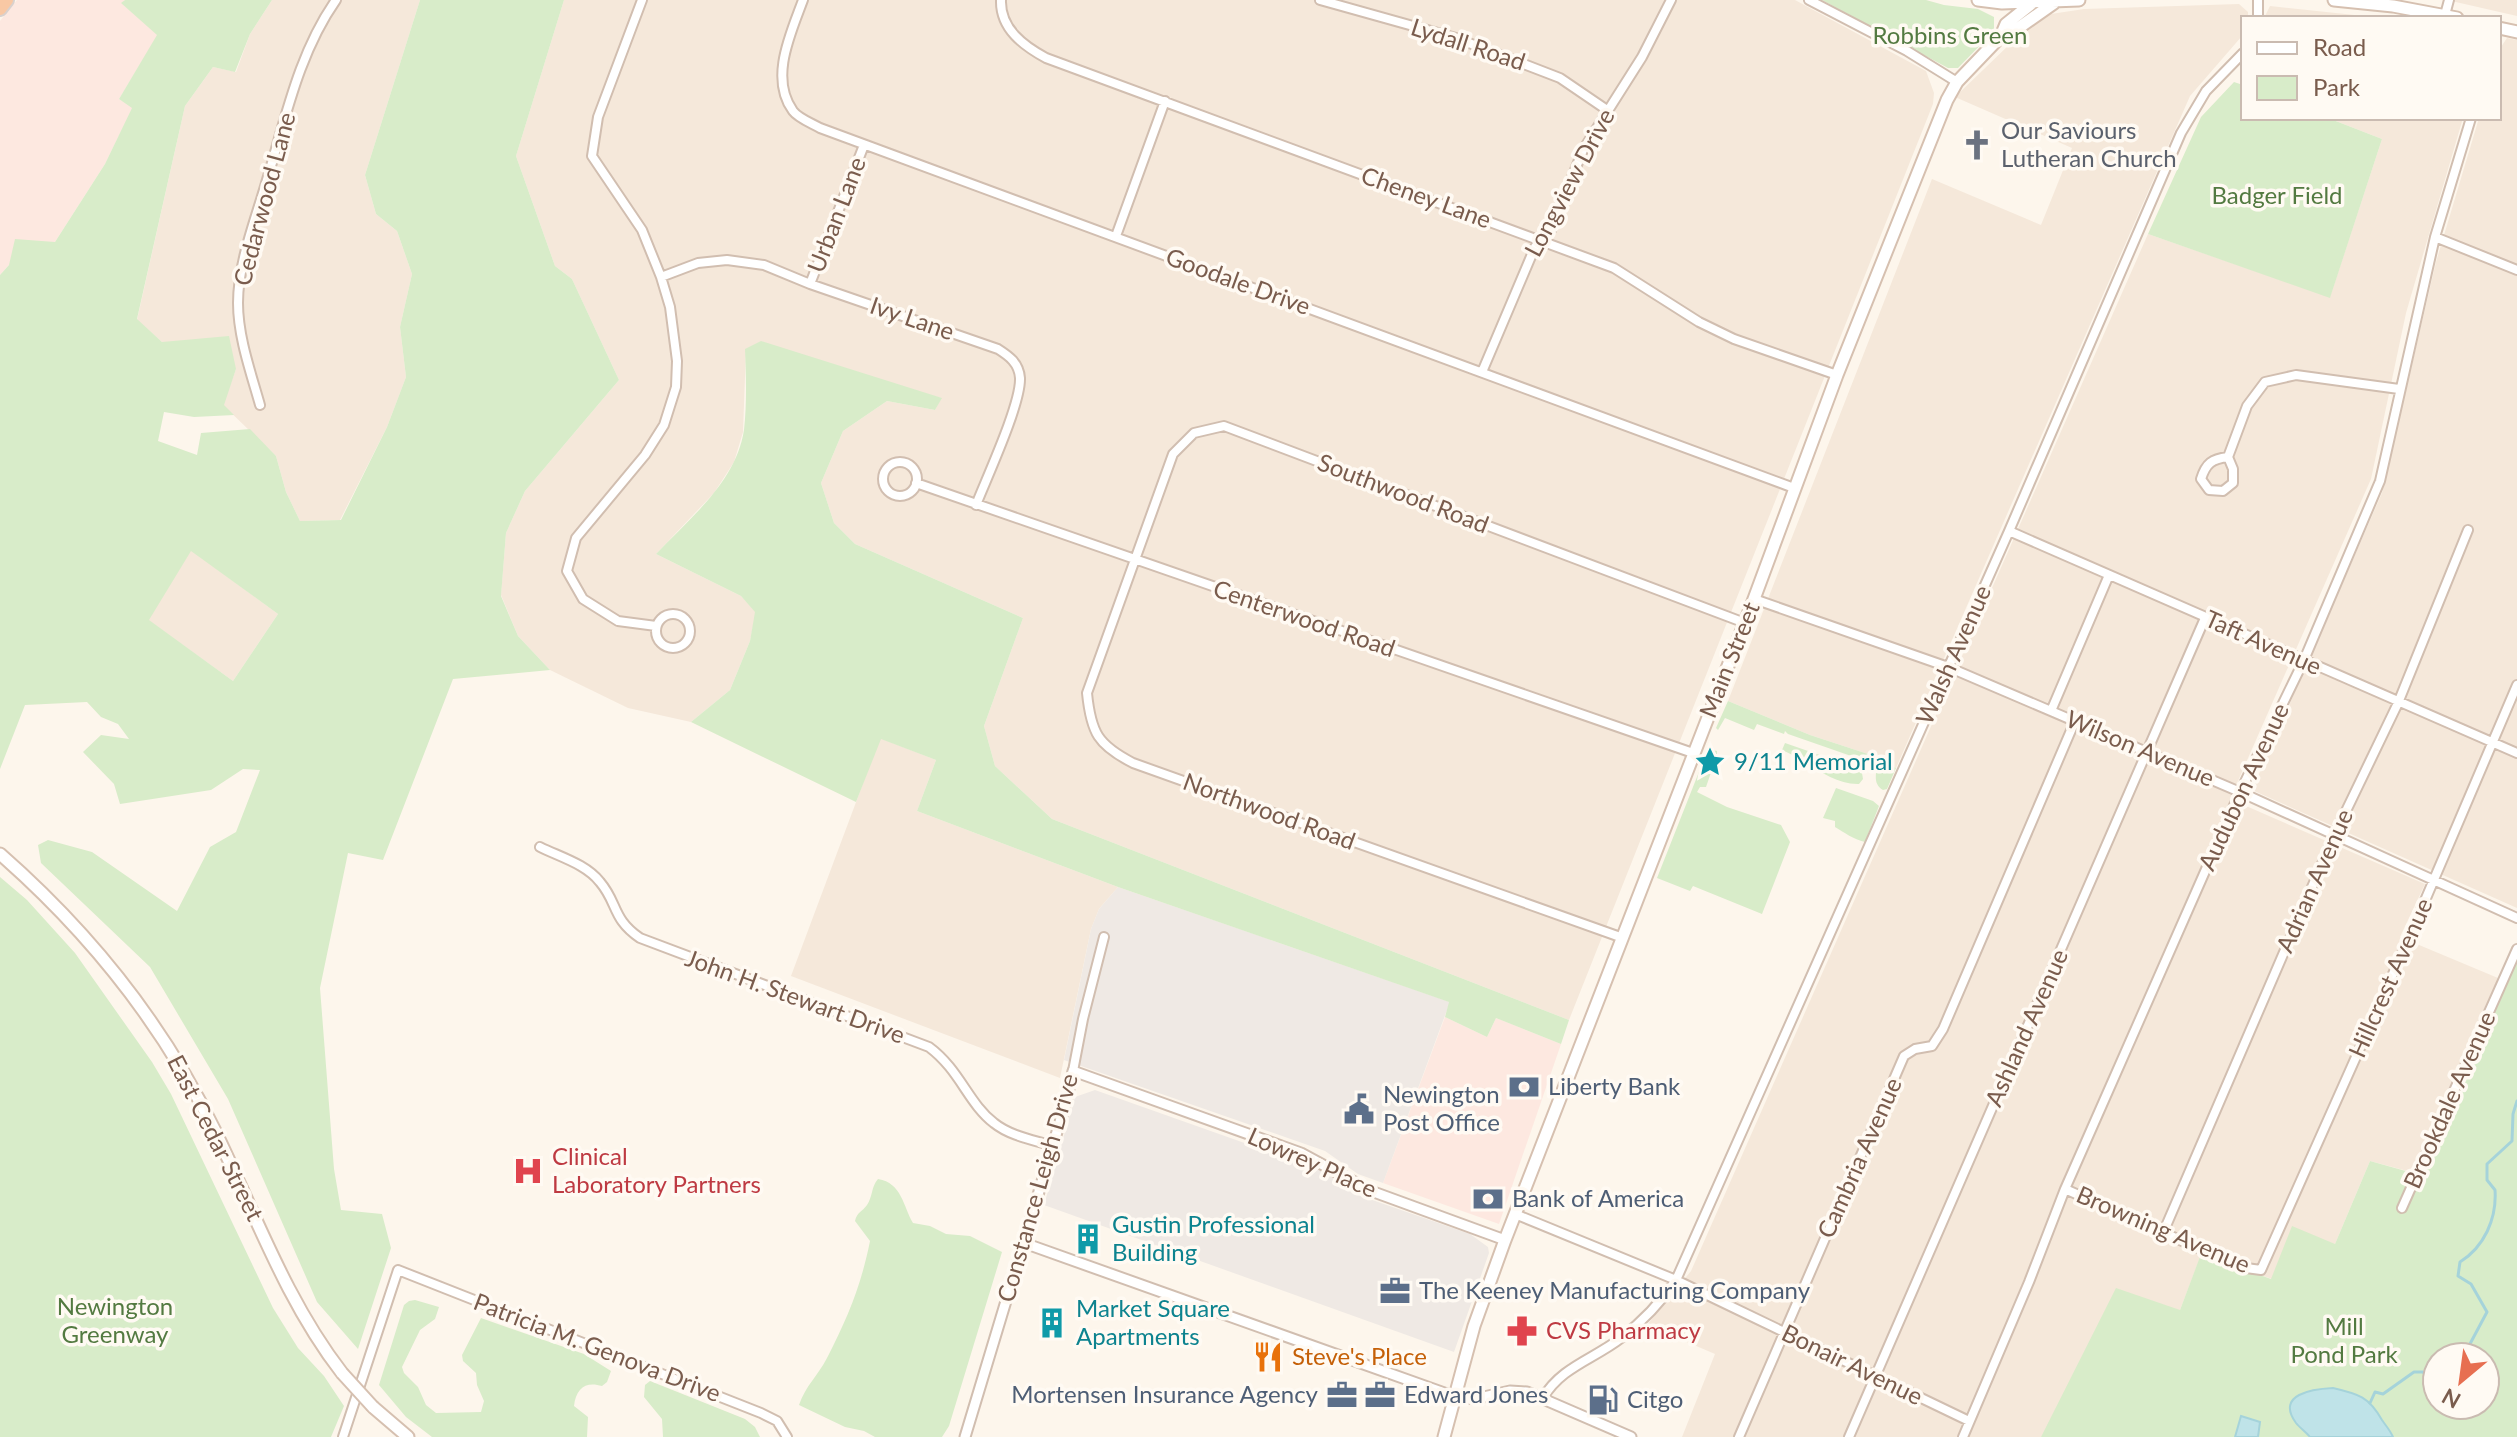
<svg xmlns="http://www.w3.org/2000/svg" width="2517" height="1437" font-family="Lato,sans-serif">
<rect width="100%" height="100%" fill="#fdf6ec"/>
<!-- residential -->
<path fill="#f5e8da" d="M 272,0 L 420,0 L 365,175 L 376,214 L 397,231 L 412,274 L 400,327 L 406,377 L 387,427 L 340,520 L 300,521 L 286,492 L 276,456 L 223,405 L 236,369 L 162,342 L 137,320 L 185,106 L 213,67 L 236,72 L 250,34 Z
M 564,0 L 1795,0 L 1926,71 L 1934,93 L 1933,104 L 1569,1020 L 1052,819 L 995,766 L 984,726 L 1023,618 L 855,544 L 834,523 L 821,483 L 843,431 L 887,401 L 935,410 L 941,398 L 746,349 L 743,432 L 734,462 L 714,493 L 656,554 L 741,596 L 756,612 L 750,641 L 730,690 L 691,722 L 628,708 L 550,670 L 518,636 L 501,595 L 506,533 L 525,491 L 619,380 L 572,279 L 555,266 L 516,156 Z
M 2447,0 L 2517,0 L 2517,16 Z
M 2239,4 L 2248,12 L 2248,18 L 2243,18 L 2242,36 L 2190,96 L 1896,768 L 1871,755 L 1810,735 L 1728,701 L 1932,179 L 2041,225 L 2072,148 L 1955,97 L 2012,42 L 2051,14 L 2084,9 Z
M 2270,6 L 2383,18 L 2264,18 Z
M 2507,38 L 2517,40 L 2517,908 L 2252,790 L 2382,493 L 2436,262 L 2479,118 L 2499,118 L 2499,50 Z
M 2328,118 L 2463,118 L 2406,313 L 2371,479 L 2230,799 L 2425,884 L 2400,937 L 2498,978 L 2411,1172 L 2370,1161 L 2335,1244 L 2272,1279 L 2201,1255 L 2180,1310 L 2041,1437 L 1682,1437 L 1715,1354 L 1647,1325 L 1691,1271 L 2148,234 L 2330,297 L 2382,139 Z
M 191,550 L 278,614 L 233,681 L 148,620 Z
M 880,738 L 936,760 L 917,811 L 1118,887 L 1099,909 L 1091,929 L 1060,1078 L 791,976 Z"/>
<!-- commercial -->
<path fill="#fde8e0" d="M 17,0 L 125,0 L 122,3 L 158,35 L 119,99 L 133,107 L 105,164 L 55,242 L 9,265 L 0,275 L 0,21 Z
M 1445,1017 L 1487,1037 L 1496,1018 L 1561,1044 L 1499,1224 L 1383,1183 Z"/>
<!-- industrial -->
<path fill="#efe9e4" d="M 1118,887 L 1450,1002 L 1383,1183 L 1358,1174 L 1325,1151 L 1064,1060 L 1091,929 L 1099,909 Z
M 1095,1090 L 1321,1170 L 1358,1195 L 1470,1234 L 1488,1247 L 1489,1253 L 1454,1352 L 1044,1205 L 1075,1097 Z"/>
<!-- green -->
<path fill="#d8ecc9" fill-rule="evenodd" d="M 125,0 L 272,0 L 250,34 L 235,72 L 213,67 L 185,106 L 137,319 L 162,342 L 229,336 L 236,369 L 224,405 L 234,415 L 194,417 L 164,412 L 158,441 L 197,455 L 201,433 L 250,429 L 276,456 L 286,492 L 300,521 L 341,520 L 387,427 L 406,377 L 400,327 L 412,274 L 397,231 L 376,214 L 365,175 L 420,0 L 564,0 L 516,156 L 555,266 L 572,279 L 619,380 L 525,491 L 506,533 L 501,596 L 518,636 L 550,670 L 453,679 L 383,860 L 348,853 L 320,988 L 334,1169 L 341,1210 L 382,1214 L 391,1248 L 358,1349 L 317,1302 L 228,1099 L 150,967 L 41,863 L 38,845 L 48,840 L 92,852 L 177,911 L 210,847 L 236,832 L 260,770 L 243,769 L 211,790 L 120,804 L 114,784 L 83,752 L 101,735 L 129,739 L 118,724 L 101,717 L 87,702 L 25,705 L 0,769 L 0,275 L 9,265 L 15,239 L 55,242 L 105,164 L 132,108 L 119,99 L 157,35 L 121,3 ZM 191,551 L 278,614 L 233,681 L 149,620 Z
M 1822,0 L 1926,0 L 1944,5 L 1978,9 L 1994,17 L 1994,31 L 1958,68 L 1948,68 Z
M 2234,82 L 2243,85 L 2243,118 L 2328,118 L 2382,139 L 2330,298 L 2148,234 L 2201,117 Z
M 761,341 L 942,398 L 935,410 L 887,401 L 843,431 L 821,483 L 834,523 L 855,544 L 1023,618 L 984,726 L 995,766 L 1052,819 L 1569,1020 L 1561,1044 L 1496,1018 L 1487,1037 L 1445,1017 L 1449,1002 L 1118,887 L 917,811 L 936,760 L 881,739 L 856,802 L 691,722 L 730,690 L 750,641 L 755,612 L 741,596 L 656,554 C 690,518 736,482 744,430 C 747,403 746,375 745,349 Z
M 1728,701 L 1810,735 L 1871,755 L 1896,768 L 1887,789 L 1883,790 C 1873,784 1876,775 1877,765 L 1788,734 L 1785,731 L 1784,734 L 1757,724 L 1754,730 L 1725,718 L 1718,730 L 1716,728 Z
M 1785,743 L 1854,767 L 1862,773 L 1863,779 L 1859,784 C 1831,785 1807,760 1782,750 Z
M 1708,749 L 1717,751 L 1717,755 L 1706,787 L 1700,787 L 1697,792 L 1727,807 L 1781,825 L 1790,842 L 1762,914 L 1693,886 L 1690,891 L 1657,878 Z
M 1836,788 L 1873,801 L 1879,806 L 1865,842 C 1853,839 1845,833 1835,827 L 1835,821 L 1823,818 Z
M 0,877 L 27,900 L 75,953 L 152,1062 L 171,1094 L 273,1308 L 298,1348 L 324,1376 L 344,1406 L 331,1437 L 0,1437 Z
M 2517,959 L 2517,1437 L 2041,1437 L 2116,1288 L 2180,1310 L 2201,1254 L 2271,1279 L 2292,1226 L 2335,1244 L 2370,1161 L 2420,1175 ZM 2437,1357 L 2485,1357 L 2485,1405 L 2437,1405 Z
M 878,1179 C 902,1183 903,1206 913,1223 L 930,1226 L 946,1234 L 970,1236 L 1002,1252 L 949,1426 L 942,1437 L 875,1437 L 864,1431 L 845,1427 L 799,1405 C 806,1385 817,1377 827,1358 C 848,1317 861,1286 870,1241 L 855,1221 C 857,1212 862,1212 867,1205 C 873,1196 871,1187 878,1179 Z
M 415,1300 L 439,1307 L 435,1319 L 420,1330 L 402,1367 L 404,1373 L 418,1387 L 426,1405 L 436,1413 L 481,1412 L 484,1401 L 477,1385 L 476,1373 L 463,1361 L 462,1355 L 481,1318 L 584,1354 L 611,1371 L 607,1382 L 602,1386 C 586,1381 576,1388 574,1406 L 588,1417 L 587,1437 L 432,1437 L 406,1417 L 379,1385 L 404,1305 L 409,1301 Z
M 650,1381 L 745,1419 L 755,1427 L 760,1437 L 663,1437 L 662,1419 L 644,1397 L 645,1385 Z"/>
<!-- water -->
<path fill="#bfe3e8" stroke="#a5d3da" stroke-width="2" d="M 2333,1388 C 2359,1394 2369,1397 2382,1420 C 2386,1426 2390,1430 2393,1437 L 2310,1437 C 2306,1432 2300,1428 2296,1423 C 2275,1394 2313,1389 2333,1388 Z
M 2241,1416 L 2260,1422 L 2258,1437 L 2235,1437 Z"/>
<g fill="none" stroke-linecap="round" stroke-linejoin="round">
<!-- stream -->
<path stroke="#a5d3da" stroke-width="3" d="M 2463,1357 L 2487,1312 L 2471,1284 L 2458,1276 L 2460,1262 C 2484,1247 2497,1219 2495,1190 L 2487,1180 L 2487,1164 L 2512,1141 L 2513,1114 L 2517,1101
M 2370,1403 L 2375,1392 L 2383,1394 L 2414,1372 L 2423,1372 L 2430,1382 L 2437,1386"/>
<!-- minor casing -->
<g stroke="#d1beb0" stroke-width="12">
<path id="minor" d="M 642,0 L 598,117 L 592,156 L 642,230 L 661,277 L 670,307 L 677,361 L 676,387 L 664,425 L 645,455 L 576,538 L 567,571 L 583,599 L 618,621 L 656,626
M 803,0 C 791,33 769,78 793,111 C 798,118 811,123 820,128 L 1794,488
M 1001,0 C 1000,29 1024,46 1046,58 L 1614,268 L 1699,322 L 1734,339 L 1837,375
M 1320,0 L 1456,38 L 1560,78 L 1607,110
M 1809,0 L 1907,51 L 1957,82
M 2258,0 L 2258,18
M 2445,15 L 2449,0
M 1116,236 L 1165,101
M 2435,237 L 2517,270
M 661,277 L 698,263 L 727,260 L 764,265 L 810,284 L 998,349 C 1009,356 1019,363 1020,378 C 1021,404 987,477 976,505
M 810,284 L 864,145
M 1482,372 L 1535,247 L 1551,230 L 1583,150 L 1642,57 L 1671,0
M 260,405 C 251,373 238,337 238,303 C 238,263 255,221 266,183 C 285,121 298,54 336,0
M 2228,457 C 2212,459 2206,463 2201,479 L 2209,490 L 2223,491 L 2233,483 L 2233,469 L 2228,457 L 2247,406 L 2265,382 L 2296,375 L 2399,389
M883 479a17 17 0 1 1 34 0a17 17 0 1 1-34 0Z
M 916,483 L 1693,753
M 2009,531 L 2517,753
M 1754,599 L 1948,667 L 2240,792 L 2517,918
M656 631a17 17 0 1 1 34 0a17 17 0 1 1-34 0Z
M 2051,711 L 2109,575
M 540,847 C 560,857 586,864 600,882 C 618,903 612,919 640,938 L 929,1047 C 960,1070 968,1103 994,1123 C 1010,1136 1034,1140 1053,1146
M 1623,938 L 1133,763 C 1098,745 1091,733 1087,693 L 1173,454 L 1194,433 L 1224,426 L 1745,623
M 1073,1071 L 1083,1019 L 1104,937
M 2065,1189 L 2225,1260 L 2246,1268 L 2261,1270 L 2409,938 L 2517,685
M 2402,1208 L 2517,949
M 1515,1214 L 1676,1280 L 1969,1421
M 2163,1233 L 2334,836 L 2398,703 L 2468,530
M 1543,1398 C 1561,1367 1594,1359 1621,1338 C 1642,1322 1661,1302 1676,1280 L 2009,531 L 2181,133 L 2206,91 L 2243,53
M 343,1437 L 398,1270 L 761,1413 L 777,1421 L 787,1437
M 1739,1437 L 1904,1056 L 1915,1049 L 1932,1046 L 1943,1029 L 2075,721
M 1849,1437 L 2205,618
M 1963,1437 L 2029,1282 L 2065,1189 L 2240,792 L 2304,660 L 2380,481 L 2435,237 L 2471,118"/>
</g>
<!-- tertiary casing -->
<g stroke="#d1beb0" stroke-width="13">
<path id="tertiary" d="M 1024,1243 L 1453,1396 L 1475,1399 L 1510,1391 L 1527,1392 L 1631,1437
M 965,1437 L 1066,1102 L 1073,1071 L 1301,1153 L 1371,1191 L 1505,1240"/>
</g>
<!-- secondary casing -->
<g stroke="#d6c0b0" stroke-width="15">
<path id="secondary" d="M 1978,0 L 2002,3 L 2079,0
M 2334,0 L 2393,6 L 2457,18
M 2499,28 L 2517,32
M 2001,36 L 2010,34 L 2054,3
M 0,854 C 89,932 163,1024 215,1131 C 255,1213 286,1301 342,1373
M 373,1407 L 408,1437
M 1444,1437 L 1474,1326 L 1505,1240 L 1754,599 L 1837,375 L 1947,100 L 1957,82 L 2001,36 L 2006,24 L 2036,0"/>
</g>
<!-- trunk casing -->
<g stroke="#dad1cd" stroke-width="16">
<path id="trunk" d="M 0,9 L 7,0"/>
</g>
<!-- minor -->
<use href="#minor" stroke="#fff" stroke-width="8"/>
<!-- tertiary -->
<use href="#tertiary" stroke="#fff" stroke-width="9"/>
<!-- secondary -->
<use href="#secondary" stroke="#fff" stroke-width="11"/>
<!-- trunk -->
<use href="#trunk" stroke="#f9c8a4" stroke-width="12"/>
<!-- secondary-bridge casing -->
<g stroke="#d6c0b0" stroke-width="15" stroke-linecap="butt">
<path id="secondary-bridge" d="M 342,1373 L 373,1407"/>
</g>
<!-- secondary-bridge -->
<use href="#secondary-bridge" stroke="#fff" stroke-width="11"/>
</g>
<!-- icons -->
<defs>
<g id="church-bare" transform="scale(2.4)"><path d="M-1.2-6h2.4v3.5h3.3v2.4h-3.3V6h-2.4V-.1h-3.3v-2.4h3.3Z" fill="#6b7280" stroke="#fffaf3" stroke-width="2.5" paint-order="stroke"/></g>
<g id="sight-bare" transform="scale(2.4)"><path d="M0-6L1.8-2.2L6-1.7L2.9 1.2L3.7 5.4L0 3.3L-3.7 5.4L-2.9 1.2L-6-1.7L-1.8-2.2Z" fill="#0f9aa8" stroke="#fffaf3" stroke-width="2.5" paint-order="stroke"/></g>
<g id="bank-bare" transform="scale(2.4)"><path d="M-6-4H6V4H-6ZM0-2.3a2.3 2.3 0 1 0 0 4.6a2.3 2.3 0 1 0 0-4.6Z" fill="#5c6f8a" stroke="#fffaf3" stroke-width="2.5" paint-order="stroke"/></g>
<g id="civic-bare" transform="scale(2.4)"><path d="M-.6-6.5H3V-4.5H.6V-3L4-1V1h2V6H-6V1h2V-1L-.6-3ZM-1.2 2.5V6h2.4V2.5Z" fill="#5c6f8a" stroke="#fffaf3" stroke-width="2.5" paint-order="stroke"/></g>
<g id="hospital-bare" transform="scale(2.4)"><path d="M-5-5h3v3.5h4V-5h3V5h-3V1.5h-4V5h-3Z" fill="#e0444e" stroke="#fffaf3" stroke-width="2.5" paint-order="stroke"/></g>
<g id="building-bare" transform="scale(2.4)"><path d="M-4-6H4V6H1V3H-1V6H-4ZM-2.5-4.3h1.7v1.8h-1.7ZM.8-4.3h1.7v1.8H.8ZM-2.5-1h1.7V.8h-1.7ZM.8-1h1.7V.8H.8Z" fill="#0f9aa8" stroke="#fffaf3" stroke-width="2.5" paint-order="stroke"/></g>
<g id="office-bare" transform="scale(2.4)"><path d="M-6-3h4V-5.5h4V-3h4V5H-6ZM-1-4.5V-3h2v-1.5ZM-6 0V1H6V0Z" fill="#5c6f8a" stroke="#fffaf3" stroke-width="2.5" paint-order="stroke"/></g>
<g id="pharmacy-bare" transform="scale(2.4)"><path d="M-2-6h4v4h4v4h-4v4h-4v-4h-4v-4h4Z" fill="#e0444e" stroke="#fffaf3" stroke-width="2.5" paint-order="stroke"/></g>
<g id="restaurant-bare" transform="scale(2.4)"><path d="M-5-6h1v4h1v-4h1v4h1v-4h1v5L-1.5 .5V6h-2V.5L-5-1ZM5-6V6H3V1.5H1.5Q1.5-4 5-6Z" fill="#e8710a" stroke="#fffaf3" stroke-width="2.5" paint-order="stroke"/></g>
<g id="fuel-bare" transform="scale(2.4)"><path d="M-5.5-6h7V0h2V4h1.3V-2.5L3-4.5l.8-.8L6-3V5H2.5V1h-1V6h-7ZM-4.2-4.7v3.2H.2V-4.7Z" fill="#5c6f8a" stroke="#fffaf3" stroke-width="2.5" paint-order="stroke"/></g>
</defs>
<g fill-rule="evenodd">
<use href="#church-bare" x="1977" y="145"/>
<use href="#sight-bare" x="1710" y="762"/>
<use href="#bank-bare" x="1524" y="1087"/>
<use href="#civic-bare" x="1359" y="1109"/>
<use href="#hospital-bare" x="528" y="1171"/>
<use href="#bank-bare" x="1488" y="1199"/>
<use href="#building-bare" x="1088" y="1239"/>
<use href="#office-bare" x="1395" y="1291"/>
<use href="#building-bare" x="1052" y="1323"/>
<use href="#pharmacy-bare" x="1522" y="1331"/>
<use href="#restaurant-bare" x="1268" y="1357"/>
<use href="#office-bare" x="1342" y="1395"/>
<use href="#office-bare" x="1380" y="1395"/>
<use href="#fuel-bare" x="1603" y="1400"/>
</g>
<g text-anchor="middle" stroke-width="7" stroke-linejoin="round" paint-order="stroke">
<!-- park labels -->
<g font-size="24" fill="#537a41" stroke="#fffaf3">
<text x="1950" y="44">Robbins Green</text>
<text x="2277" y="204">Badger Field</text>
<text x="115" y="1315">Newington<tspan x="115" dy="28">Greenway</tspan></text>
<text x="2344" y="1335">Mill<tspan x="2344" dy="28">Pond Park</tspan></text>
</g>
<!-- street labels -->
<g font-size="24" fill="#7a5c4d" stroke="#fffaf3">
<text transform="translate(1468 45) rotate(18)" y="8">Lydall Road</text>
<text transform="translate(1570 183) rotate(-62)" y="8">Longview Drive</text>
<text transform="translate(1426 198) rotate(20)" y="8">Cheney Lane</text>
<text transform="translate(265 199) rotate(-75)" y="8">Cedarwood Lane</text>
<text transform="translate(837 215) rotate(-69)" y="8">Urban Lane</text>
<text transform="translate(1238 282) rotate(20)" y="8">Goodale Drive</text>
<text transform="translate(912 319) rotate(19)" y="8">Ivy Lane</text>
<text transform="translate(1403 494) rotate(21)" y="8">Southwood Road</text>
<text transform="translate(1304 619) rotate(19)" y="8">Centerwood Road</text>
<text transform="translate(2263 643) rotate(24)" y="8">Taft Avenue</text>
<text transform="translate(1954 655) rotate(-66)" y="8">Walsh Avenue</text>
<text transform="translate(1730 660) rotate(-68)" y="8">Main Street</text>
<text transform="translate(2140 749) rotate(23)" y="8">Wilson Avenue</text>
<text transform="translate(2244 787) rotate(-65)" y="8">Audubon Avenue</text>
<text transform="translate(1269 812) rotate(20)" y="8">Northwood Road</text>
<text transform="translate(2315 881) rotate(-66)" y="8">Adrian Avenue</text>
<text transform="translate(2391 978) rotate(-66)" y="8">Hillcrest Avenue</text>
<text transform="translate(795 997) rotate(20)" y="8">John H. Stewart Drive</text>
<text transform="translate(2027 1028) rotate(-66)" y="8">Ashland Avenue</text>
<text transform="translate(2450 1100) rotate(-66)" y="8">Brookdale Avenue</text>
<text transform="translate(215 1138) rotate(63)" y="8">East Cedar Street</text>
<text transform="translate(1860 1158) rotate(-66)" y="8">Cambria Avenue</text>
<text transform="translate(1312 1163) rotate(24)" y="8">Lowrey Place</text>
<text transform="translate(1038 1188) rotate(-74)" y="8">Constance Leigh Drive</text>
<text transform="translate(2163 1230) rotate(23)" y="8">Browning Avenue</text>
<text transform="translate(597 1348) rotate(21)" y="8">Patricia M. Genova Drive</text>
<text transform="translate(1852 1365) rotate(26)" y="8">Bonair Avenue</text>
</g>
<!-- worship labels -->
<g font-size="24" fill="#5b616d" stroke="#fffaf3" text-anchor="start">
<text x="2001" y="139">Our Saviours<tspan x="2001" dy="28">Lutheran Church</tspan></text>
</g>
<!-- culture labels -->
<g font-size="24" fill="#0d838f" stroke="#fffaf3" text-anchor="start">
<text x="1734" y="770">9/11 Memorial</text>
<text x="1112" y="1233">Gustin Professional<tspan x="1112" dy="28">Building</tspan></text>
<text x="1076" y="1317">Market Square<tspan x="1076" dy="28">Apartments</tspan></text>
</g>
<!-- service labels -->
<g font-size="24" fill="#4e5e75" stroke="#fffaf3" text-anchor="start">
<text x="1548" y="1095">Liberty Bank</text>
<text x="1383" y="1103">Newington<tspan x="1383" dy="28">Post Office</tspan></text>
<text x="1512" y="1207">Bank of America</text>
<text x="1419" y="1299">The Keeney Manufacturing Company</text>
<text x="1318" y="1403" text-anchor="end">Mortensen Insurance Agency</text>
<text x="1404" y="1403">Edward Jones</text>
<text x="1627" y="1408">Citgo</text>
</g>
<!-- health labels -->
<g font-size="24" fill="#be3a42" stroke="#fffaf3" text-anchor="start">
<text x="552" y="1165">Clinical<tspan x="552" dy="28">Laboratory Partners</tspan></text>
<text x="1546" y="1339">CVS Pharmacy</text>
</g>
<!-- food labels -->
<g font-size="24" fill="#c56008" stroke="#fffaf3" text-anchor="start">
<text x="1292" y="1365">Steve's Place</text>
</g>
</g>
<!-- legend -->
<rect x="2241" y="16" width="260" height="104" fill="#fffaf3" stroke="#cabbb1" stroke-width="2"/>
<rect x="2257" y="42" width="40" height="12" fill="#ffffff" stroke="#cabbb1" stroke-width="2"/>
<text x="2313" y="56" font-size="24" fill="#7a5c4d">Road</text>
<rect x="2257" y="76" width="40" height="24" fill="#d8ecc9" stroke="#cabbb1" stroke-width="2"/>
<text x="2313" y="96" font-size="24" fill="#7a5c4d">Park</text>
<!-- north arrow -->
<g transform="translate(2461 1381) rotate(209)"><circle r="38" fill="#fffaf3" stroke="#cabbb1" stroke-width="2"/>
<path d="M0-6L14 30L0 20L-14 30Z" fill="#e76f51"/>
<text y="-12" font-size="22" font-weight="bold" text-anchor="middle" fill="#7a5c4d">N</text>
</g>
</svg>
